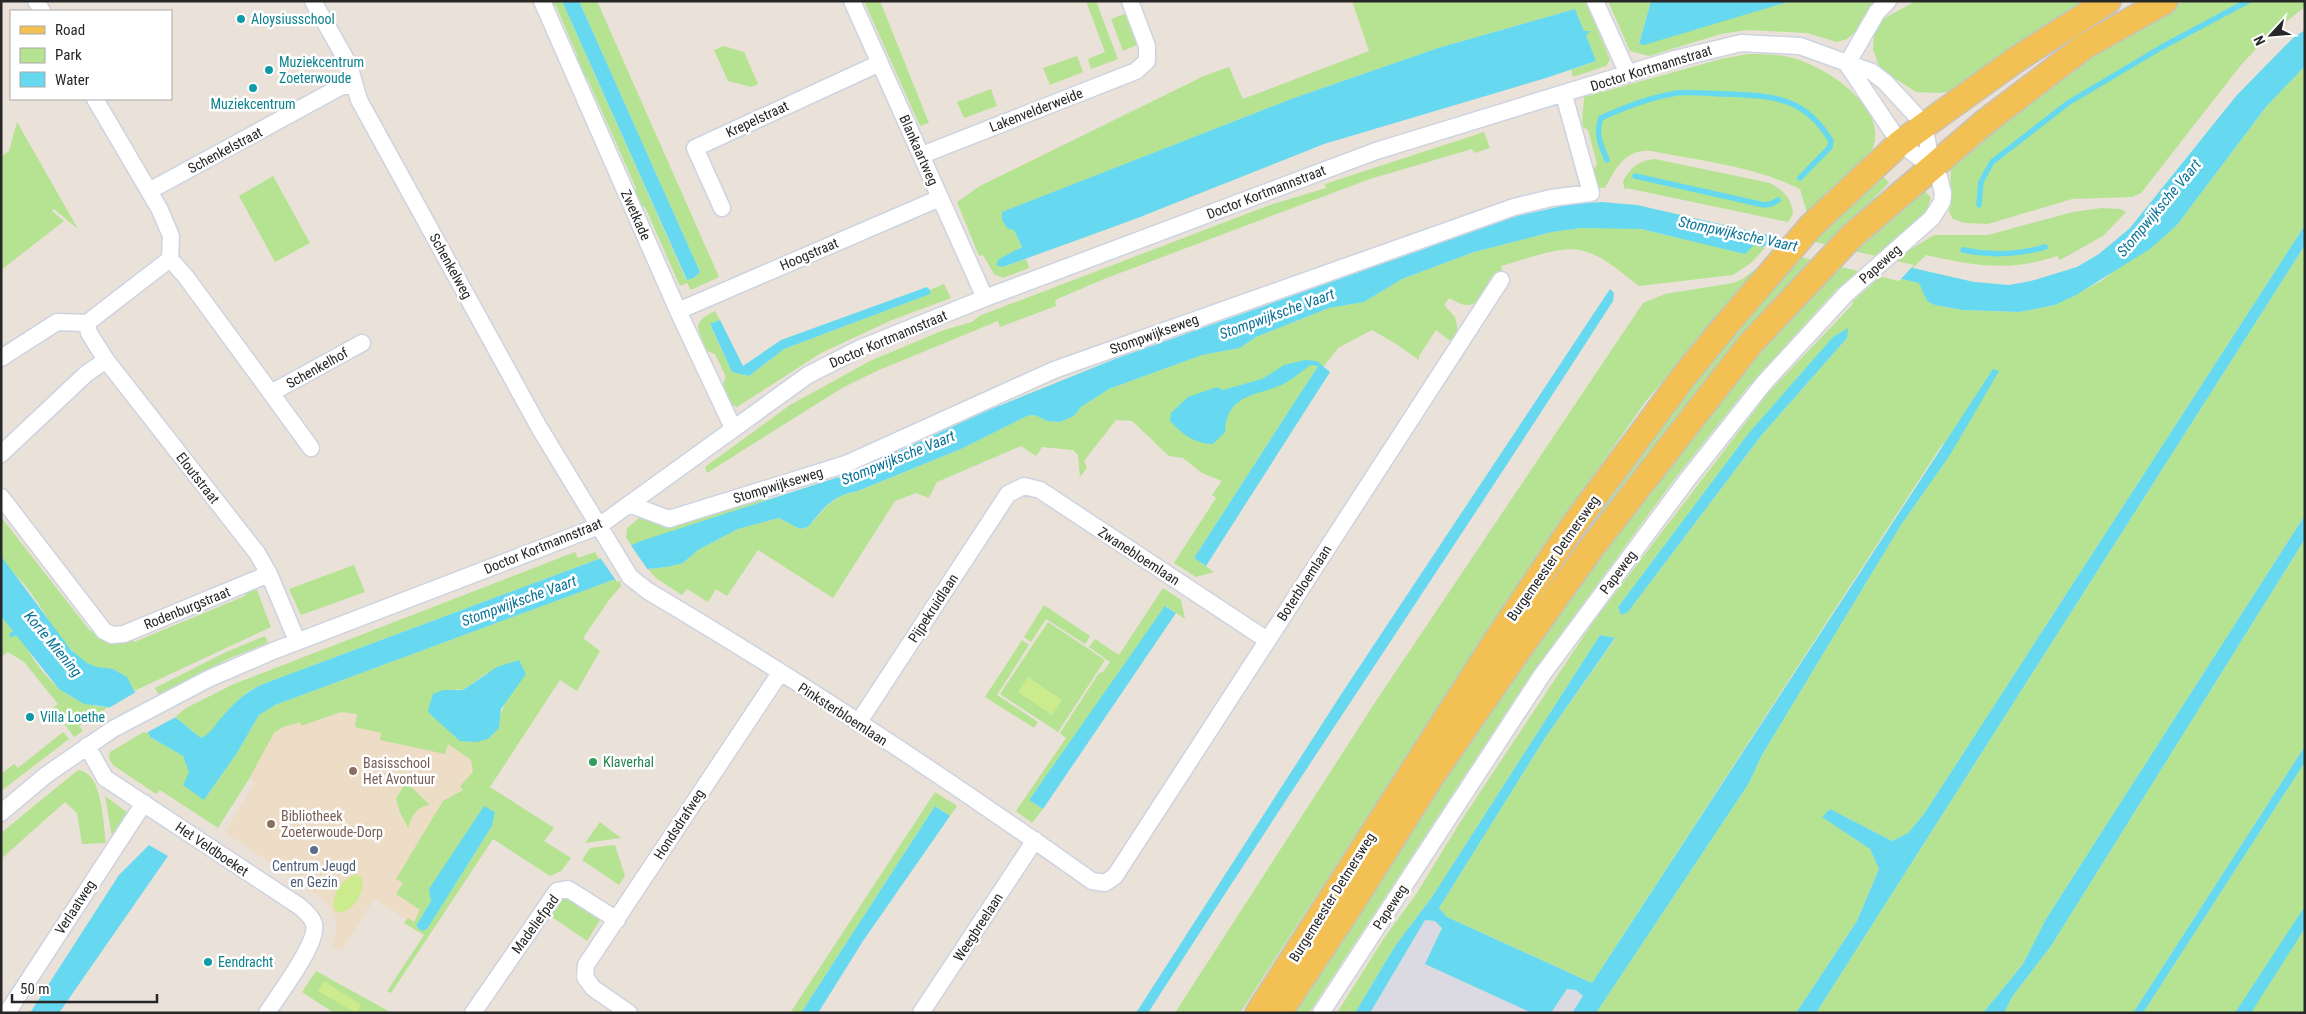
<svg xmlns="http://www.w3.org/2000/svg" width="2306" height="1014" font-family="'Roboto Condensed',sans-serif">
<rect width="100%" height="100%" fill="#eae1d8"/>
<!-- industrial -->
<path fill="#dbd9e2" d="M 1425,920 L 1435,921 L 1442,927 L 1426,964 L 1532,1013 L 1370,1013 Z
M 1567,989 L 1576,990 L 1583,996 L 1572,1013 L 1551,1013 Z"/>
<!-- education -->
<path fill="#edddc6" d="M 315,696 L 418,724 L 471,760 L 481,807 L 416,926 L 375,899 L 341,951 L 332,946 L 336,931 L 336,921 L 326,902 L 225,832 L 255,782 L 234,769 L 267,718 Z"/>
<!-- green -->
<path fill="#b5e392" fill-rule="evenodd" d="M 546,1 L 562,1 L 686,279 L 694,278 L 700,272 L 579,1 L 597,1 L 719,277 L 691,290 L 687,283 L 680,286 L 645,207 L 637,206 L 632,193 L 636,188 L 587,78 L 579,75 L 574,63 L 577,55 L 556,6 L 547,4 Z
M 864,1 L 880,1 L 929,123 L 920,126 Z
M 1086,1 L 1096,1 L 1118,59 L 1091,69 L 1088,59 L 1105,52 Z
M 1352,1 L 1586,1 L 1610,60 L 1606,66 L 1573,77 L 1571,70 L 1596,61 L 1575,9 L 1438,48 L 1294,98 L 1003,212 L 1014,230 L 1022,247 L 1000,259 L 1003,267 L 1026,259 L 1029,268 L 1003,278 L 994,274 L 983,255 L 979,256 L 957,202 L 980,186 L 1204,76 L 1229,67 L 1243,99 L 1369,51 Z
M 1608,1 L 1651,1 L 1639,43 L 1791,1 L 1874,1 L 1855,32 L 1847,39 L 1837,42 L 1807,33 L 1748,30 L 1721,34 L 1649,56 L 1630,51 Z
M 1916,1 L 2087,1 L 1954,90 L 1941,93 L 1916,92 L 1885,72 L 1878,64 L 1873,49 L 1874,35 L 1881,20 Z
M 2184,1 L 2305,1 L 2305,7 L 2269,35 L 2241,65 L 2141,193 L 2132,197 L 2072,199 L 1988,224 L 1965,223 L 1953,219 L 1949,212 L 1951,170 L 1961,151 L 2122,35 Z
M 1125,14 L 1137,45 L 1123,51 L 1111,19 Z
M 724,46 L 744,52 L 758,84 L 751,87 L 728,81 L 714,50 Z
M 1747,54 C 1762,54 1778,54 1793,58 C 1828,68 1898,112 1868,157 C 1864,163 1857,168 1852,173 C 1837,187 1822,202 1808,216 L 1800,189 C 1754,166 1701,161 1651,151 C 1625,149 1616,168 1605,188 L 1596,188 L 1593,170 L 1597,164 L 1588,130 L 1583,127 C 1581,116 1584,108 1584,97 L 1721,59 Z
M 1077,56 L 1083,72 L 1050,85 L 1043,68 Z
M 2305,66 L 2305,225 L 1924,814 L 1908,833 L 1892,841 L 1830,809 L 1823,817 L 1870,849 L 1879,869 L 1857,921 L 1796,1013 L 1596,1013 L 1749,783 L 1762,755 L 1901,525 L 1950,455 L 1943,443 L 1592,983 L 1447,917 L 1439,908 L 1545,738 L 1615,639 L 1600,635 L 1432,897 L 1395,946 L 1355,1013 L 1337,1013 L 1384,938 L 1417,893 L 1459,824 L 1593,622 L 1769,392 L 1852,305 L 1853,301 L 1882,275 L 1920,283 L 1935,305 L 1962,310 L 2020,312 L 2055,305 L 2101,281 L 2177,225 L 2266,107 ZM 1847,338 L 1760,437 L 1628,612 L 1618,607 L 1748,434 Z
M 991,89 L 997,106 L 964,118 L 957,102 Z
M 17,122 L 78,229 L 54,209 L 52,211 L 64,221 L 1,270 L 1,157 L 9,151 Z
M 1484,132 L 1490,148 L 1474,153 L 1472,149 L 1370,179 L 1104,279 L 1055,300 L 1056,306 L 1000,327 L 998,321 L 879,370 L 842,388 L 707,473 L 705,467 L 790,405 L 870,361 L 944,330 L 972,322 L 979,316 L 1270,205 L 1326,188 L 1325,184 Z
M 1655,159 L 1770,183 C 1784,191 1791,197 1793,214 L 1788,222 L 1626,188 L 1625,191 L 1623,181 C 1631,167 1639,160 1655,159 Z
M 1878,171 L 1889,183 L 1844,228 L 1738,340 L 1311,945 L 1519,619 L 1711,352 Z
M 273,176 L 310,243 L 275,262 L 239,196 Z
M 1924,190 L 1931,198 L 1926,212 L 1835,291 L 1748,387 L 1673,481 L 1530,676 L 1309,1013 L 1291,1013 L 1505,680 L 1726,389 L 1838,269 L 1898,210 Z
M 2102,208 L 2120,209 L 2126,212 L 2103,236 L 2060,260 L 2057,256 C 2007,272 1977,266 1926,255 L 1913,268 L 1894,263 L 1908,251 L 1934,235 L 1988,235 L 2073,212 Z
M 1610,227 L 1641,229 L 1679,238 L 1753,244 L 1765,248 L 1751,263 L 1733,275 L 1639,286 C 1622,273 1605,257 1584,251 C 1563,244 1523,260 1501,266 L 1503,274 L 1476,303 C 1465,308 1459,303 1449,298 L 1444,305 L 1455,317 L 1459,335 L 1453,343 L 1436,330 L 1419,356 L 1419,360 L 1396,344 L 1372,330 L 1338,348 L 1324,366 L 1318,366 L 1194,558 L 1214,572 L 1196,577 L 1174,563 L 1216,498 L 1212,495 L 1222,481 L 1202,473 L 1183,458 L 1169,456 L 1132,421 L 1116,420 L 1084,461 L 1087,468 L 1080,477 L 1078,455 L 1073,450 L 1042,447 L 1036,456 L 1021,446 L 937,482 L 929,498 L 916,493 L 895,501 L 833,598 L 758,550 L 727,596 L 716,589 L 708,602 L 687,589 L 682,595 L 656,578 L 648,569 L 667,567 L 683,563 L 698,550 L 738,529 L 779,518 L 800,529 L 808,527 C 825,508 832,496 859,491 L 961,449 L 1027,416 L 1035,415 L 1047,421 L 1060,422 L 1074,416 L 1081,407 L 1109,389 L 1202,355 L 1240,348 L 1256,337 L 1329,308 L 1364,302 L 1402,279 L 1474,252 L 1552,232 L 1582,228 Z
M 2305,245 L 2305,515 L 2046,919 L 2023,964 L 1983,1013 L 1816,1013 Z
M 1772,256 L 1646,401 L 1544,545 L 1240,1013 L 1175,1013 L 1376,701 L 1643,303 L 1665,294 L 1733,283 L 1743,279 Z
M 944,284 L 951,298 L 892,320 L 821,353 L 737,407 L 732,405 L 723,384 L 726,377 L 715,354 L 707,351 C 698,329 690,323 715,311 L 720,320 L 710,325 L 732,372 L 749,376 L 784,349 L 929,294 L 930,290 Z
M 765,496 L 767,500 L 632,546 L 626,538 L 627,528 L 643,515 Z
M 1,517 L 90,631 L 95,630 C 108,646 112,642 131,636 L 134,642 L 245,596 L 248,588 L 255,585 L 271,627 L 134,691 C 118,658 107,678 85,662 C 59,643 47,614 28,589 C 21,580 5,565 1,556 C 0,546 1,528 1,517 Z
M 2305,539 L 2305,746 L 2133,1013 L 2004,1013 L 2012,997 L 2051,946 Z
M 575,552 L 578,558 L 595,552 L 599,559 L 263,684 L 247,692 L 209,734 L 201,738 L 175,717 L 186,708 L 234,684 Z
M 354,565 L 365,592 L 301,615 L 289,589 Z
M 613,580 L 620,580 L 621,586 L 609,600 L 583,638 L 600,651 L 577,691 L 560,680 L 490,787 L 554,828 L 544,841 L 571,858 L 561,871 L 550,876 L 493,839 L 391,993 L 387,991 L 424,935 L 404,923 L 408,918 L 414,922 L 420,910 L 396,894 L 403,883 L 396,879 L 443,801 L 463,790 L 460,786 L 473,772 L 471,760 L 448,744 L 445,754 L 380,740 L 381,733 L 355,727 L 357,714 L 341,712 L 301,726 L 301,722 L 283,727 L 274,733 L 249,779 L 218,828 L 160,790 L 156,794 L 113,765 L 109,758 L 110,752 L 147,730 L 150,737 L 183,756 L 204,800 L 237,753 L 259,715 L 275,705 ZM 487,673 L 510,694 C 490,726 508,748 456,737 L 452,731 L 430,714 L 430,703 L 456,689 L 463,690 ZM 492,826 L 427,928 L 422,931 L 416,926 L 431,901 Z
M 1163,588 L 1181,600 L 1185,619 L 1166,606 L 1029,800 L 1043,809 L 1032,823 L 1016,811 L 1066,738 L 1060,733 L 1099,673 L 1103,672 L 1110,662 L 1089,647 L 1095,639 L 1119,655 Z
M 1,595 C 21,642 49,705 108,707 L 79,726 L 83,731 L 74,737 L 53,708 L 58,704 L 24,662 L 8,652 L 1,657 Z
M 1044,605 L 1090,636 L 1085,644 L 1046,619 L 1031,642 L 1024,637 Z
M 1048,622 L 1105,660 L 1058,732 L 1000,694 Z
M 265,636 L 268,643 L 228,659 L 159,695 L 155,688 L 226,652 Z
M 1022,640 L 1029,645 L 997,695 L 1038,722 L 1034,728 L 985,697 Z
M 63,732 L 69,739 L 1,791 L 1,774 L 14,764 L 18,768 Z
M 2305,762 L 2305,1013 L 2143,1013 Z
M 78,770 C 103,772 103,823 106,843 L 82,844 L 77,813 L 65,802 L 1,859 L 1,833 Z
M 409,785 L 430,805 C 415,808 413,814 408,828 L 399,810 L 396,798 L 404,786 Z
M 935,792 L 957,806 L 950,816 L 935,806 L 801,1013 L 790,1013 Z
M 105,796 L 128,813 L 112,837 Z
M 600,822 L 621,838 L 585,843 Z
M 615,845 L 625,876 L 619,885 L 582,860 L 590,848 Z
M 566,896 L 601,918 L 587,941 L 549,915 L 555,905 Z
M 316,971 L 392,1013 L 334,1013 L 302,992 Z"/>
<!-- pitch -->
<path fill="#cceb8d" d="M 1028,677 L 1062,700 L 1052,715 L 1018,692 Z
M 357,874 L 362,878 C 365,893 354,911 339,913 L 333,908 C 333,892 341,879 357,874 Z
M 324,981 L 361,1005 L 356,1013 L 318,991 Z"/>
<!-- water -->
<path fill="#66d9f1" d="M 562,1 L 579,1 L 700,272 L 694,278 L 687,280 Z
M 1651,1 L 1791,1 L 1644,45 L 1639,44 Z
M 1575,9 L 1584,31 L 1591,31 L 1586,35 L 1596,61 L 1546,78 L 1324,144 L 1135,219 L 1003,267 L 996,265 L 999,259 L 1022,247 L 1014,230 L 1008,229 L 1002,220 L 1002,212 L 1294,98 L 1438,48 Z
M 2305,30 L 2305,66 L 2266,107 L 2177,225 L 2150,249 L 2076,295 L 2055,305 L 2020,312 L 1962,310 L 1935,305 L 1927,301 L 1919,283 L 1754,245 L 1745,254 L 1641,229 L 1582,228 L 1552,232 L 1474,252 L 1402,279 L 1364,302 L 1329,308 L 1256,337 L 1240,348 L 1202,355 L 1109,389 L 1081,407 L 1074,416 L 1060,422 L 1047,421 L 1035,415 L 1027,416 L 961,449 L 858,491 C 831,496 825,507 808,527 L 800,529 L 779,518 L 738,529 L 698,550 L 683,563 L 667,567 L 648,569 L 620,580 L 613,580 L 275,705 L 259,715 L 237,753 L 204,800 L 183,785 L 189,772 L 183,756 L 150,737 L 147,730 L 108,707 L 84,704 L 59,689 L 16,635 L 11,638 L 9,634 L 13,631 L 1,616 L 1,556 L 71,650 L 87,663 L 97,667 L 113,669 L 127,677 L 134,691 L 175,717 L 201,738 C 212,733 215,724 223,716 C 235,702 246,692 263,684 L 599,559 L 641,541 L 851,473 L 989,410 L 1115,359 L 1517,216 L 1571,204 L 1602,202 L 1637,205 L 1974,282 L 2009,285 L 2031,281 L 2077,267 L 2099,254 L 2130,228 L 2237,95 L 2293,38 Z
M 2305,225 L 2305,245 L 1816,1013 L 1796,1013 L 1857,921 L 1879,869 L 1870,849 L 1822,817 L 1830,809 L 1892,841 L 1908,833 L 1924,814 Z
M 927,287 L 930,290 L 930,294 L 784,349 L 749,376 L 732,372 L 710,324 L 720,320 L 743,366 L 781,340 Z
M 1610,289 L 1614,293 L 1613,301 C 1460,539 1301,774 1148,1013 L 1136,1013 L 1342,693 Z
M 1848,328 L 1847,338 L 1760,437 L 1628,612 L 1621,615 L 1618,607 L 1748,434 L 1833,337 Z
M 1305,360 L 1317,361 L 1330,372 L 1206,566 L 1194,558 L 1318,366 L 1311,365 C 1304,369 1299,374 1292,379 C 1265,398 1227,388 1225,432 L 1213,444 C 1195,444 1182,434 1170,421 L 1171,413 L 1188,397 L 1217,387 L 1223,390 L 1262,379 L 1284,365 Z
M 1993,369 L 1999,371 L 1950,455 L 1901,525 L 1762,755 L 1749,783 L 1596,1013 L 1572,1013 L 1583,996 L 1576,990 L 1567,989 L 1551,1013 L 1532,1013 L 1425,964 L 1442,928 L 1435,921 L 1425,920 L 1370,1013 L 1355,1013 L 1395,946 L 1432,897 L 1600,635 L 1615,638 L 1545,738 L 1439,908 L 1447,917 L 1592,983 Z
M 2305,515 L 2305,539 L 2051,946 L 2012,997 L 2004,1013 L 1983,1013 L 2023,964 L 2046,919 Z
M 1165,606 L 1176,613 L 1043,809 L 1029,800 Z
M 519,660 L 526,674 L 501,709 L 499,728 L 488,739 L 476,742 L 460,741 L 430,714 L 428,710 L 433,694 L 443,690 L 463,690 L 497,667 Z
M 2305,746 L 2305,762 L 2143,1013 L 2133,1013 Z
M 484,806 L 495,812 L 492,826 L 427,929 L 422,931 L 416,926 L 431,901 L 429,889 Z
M 935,806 L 950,816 L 863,941 L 818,1013 L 801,1013 Z
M 149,845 L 168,856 L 59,1013 L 30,1013 L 119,875 Z
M 2305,906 L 2305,928 L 2251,1013 L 2235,1013 Z"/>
<!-- pier -->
<path fill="#eae1d8" d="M 1777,233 L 1914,265 L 1899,281 L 1763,248 Z
M 630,544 L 648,570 L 617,582 L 599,556 Z
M 136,692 L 176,717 L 146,733 L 107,709 Z"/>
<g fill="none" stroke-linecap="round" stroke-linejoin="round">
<!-- stream -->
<path stroke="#66d9f1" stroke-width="5.5" d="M 1607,160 C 1601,146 1595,133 1601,118 C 1625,107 1651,97 1677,93 C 1693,91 1711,94 1727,94 C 1774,96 1805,97 1831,141 L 1830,147 L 1800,178
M 1635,176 L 1764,205 L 1771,204 L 1778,200
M 1979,205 L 1981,182 L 1992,162 L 2068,103 L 2162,47 L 2248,1
M 1963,250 C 1991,256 2017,255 2045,247"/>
<!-- street casing -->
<g stroke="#cdd3e1" stroke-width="19">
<path id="street" d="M 36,1 L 42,11
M 313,1 L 349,65 L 359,100 L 540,429 L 630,577 L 648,591 C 800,681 948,779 1092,881 L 1105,883 L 1115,876 L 1501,280
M 542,1 L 678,311 L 733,428
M 852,1 L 985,298
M 1595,1 L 1628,74
M 1847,64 L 1877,12 L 1888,1
M 922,155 L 1136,71 L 1147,61 L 1147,46 L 1130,1
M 149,191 L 342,86 L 355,85
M 722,208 L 695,148 L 880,63
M 170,259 L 186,277 L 271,393 L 362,343
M 678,311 L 940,198
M 87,323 L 89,333 L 106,360 L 257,553 L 269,574 L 297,641
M 1,358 L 57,322 L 87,323 L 170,259 L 171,236 L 160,210 L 95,99
M 271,393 L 311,448
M 1,454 L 86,374 L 106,360
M 1,497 L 104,631 L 112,635 L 124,634 L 269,574
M 629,504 L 669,519 L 846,464 L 1054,370 L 1514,207 L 1551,198 L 1591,193 L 1564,95
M 858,723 L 1008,494 L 1024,486 L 1040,490 L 1267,640
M 87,746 L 105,778 L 299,906 C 304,910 312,917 314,924 C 319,943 278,995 267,1013
M 1,813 L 46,775 L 113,729 L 208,679 L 273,651 L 599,526 L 808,375 L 861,348 L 985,298 L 1376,151 L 1675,59 L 1741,43 L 1800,46 L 1872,72 L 1885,82 L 1924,124 L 1932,167
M 7,1013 L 144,803
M 473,1013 L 557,891 L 568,889 L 617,920
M 629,1013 L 593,988 L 585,977 L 586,965 L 780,673
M 921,1013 L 1035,840
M 1321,1013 L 1542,675 L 1687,480 L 1764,383 L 1846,294 L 1932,218 L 1942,202 L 1943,193 L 1939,177 L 1932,167 L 1900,143 L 1847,64"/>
</g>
<!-- primary casing -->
<g stroke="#c3c3c3" stroke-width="28">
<path id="primary" d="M 1258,1013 L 1496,641 L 1573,526 L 1685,375 L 1726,325 L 1811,226 L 1900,143 L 2017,59 L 2108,1
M 1279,1013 L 1352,903 L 1431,777 L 1515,655 L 1592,547 L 1751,343 L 1852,236 L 1985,122 L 2085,46 L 2165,1"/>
</g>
<!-- street -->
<use href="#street" stroke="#fff" stroke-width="16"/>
<!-- primary -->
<use href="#primary" stroke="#f3c054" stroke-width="25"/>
</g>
<!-- markers -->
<g fill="#0f9aa8" stroke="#fff" stroke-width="2">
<circle cx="241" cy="19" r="5"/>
<circle cx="269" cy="70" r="5"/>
<circle cx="253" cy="88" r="5"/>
<circle cx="30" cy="717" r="5"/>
<circle cx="208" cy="962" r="5"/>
</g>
<circle fill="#2e9e5b" stroke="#fff" stroke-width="2" cx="593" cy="762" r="5"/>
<g fill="#8d6e63" stroke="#fff" stroke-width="2">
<circle cx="353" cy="771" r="5"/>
<circle cx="271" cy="824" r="5"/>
</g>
<circle fill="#5c6f8a" stroke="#fff" stroke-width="2" cx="314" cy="850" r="5"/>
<g text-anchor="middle" stroke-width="5" stroke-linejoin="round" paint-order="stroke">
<!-- culture labels -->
<g font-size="14" fill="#0d838f" stroke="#fff" text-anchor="start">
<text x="251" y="24">Aloysiusschool</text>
<text x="279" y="67">Muziekcentrum<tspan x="279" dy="16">Zoeterwoude</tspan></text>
<text x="253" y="109" text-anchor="middle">Muziekcentrum</text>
<text x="40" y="722">Villa Loethe</text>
<text x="218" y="967">Eendracht</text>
</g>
<!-- street labels -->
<g font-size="14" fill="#272727" stroke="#fff">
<text transform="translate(1651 68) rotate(-17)" y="5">Doctor Kortmannstraat</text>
<text transform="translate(1036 110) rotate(-21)" y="5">Lakenvelderweide</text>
<text transform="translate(757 119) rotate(-25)" y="5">Krepelstraat</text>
<text transform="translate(225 150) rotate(-28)" y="5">Schenkelstraat</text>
<text transform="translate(919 150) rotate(66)" y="5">Blankaartweg</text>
<text transform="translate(1266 192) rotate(-21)" y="5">Doctor Kortmannstraat</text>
<text transform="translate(636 215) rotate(66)" y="5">Zwetkade</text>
<text transform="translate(809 254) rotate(-23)" y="5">Hoogstraat</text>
<text transform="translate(1880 264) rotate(-42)" y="5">Papeweg</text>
<text transform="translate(451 266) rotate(61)" y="5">Schenkelweg</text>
<text transform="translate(1154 334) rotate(-20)" y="5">Stompwijkseweg</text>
<text transform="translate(888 339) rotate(-23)" y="5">Doctor Kortmannstraat</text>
<text transform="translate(317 368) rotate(-29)" y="5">Schenkelhof</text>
<text transform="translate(198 478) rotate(52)" y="5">Eloutstraat</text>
<text transform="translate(778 485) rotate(-17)" y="5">Stompwijkseweg</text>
<text transform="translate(543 546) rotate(-22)" y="5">Doctor Kortmannstraat</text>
<text transform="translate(1139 556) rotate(33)" y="5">Zwanebloemlaan</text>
<text transform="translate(1553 558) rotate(-55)" y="5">Burgemeester Detmersweg</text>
<text transform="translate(1618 572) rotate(-53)" y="5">Papeweg</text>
<text transform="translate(1304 583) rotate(-57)" y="5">Boterbloemlaan</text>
<text transform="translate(187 608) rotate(-22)" y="5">Rodenburgstraat</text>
<text transform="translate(933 608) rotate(-57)" y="5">Pijpekruidlaan</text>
<text transform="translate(843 714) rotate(33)" y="5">Pinksterbloemlaan</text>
<text transform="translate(679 824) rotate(-57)" y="5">Hondsdrafweg</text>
<text transform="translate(212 849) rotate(34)" y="5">Het Veldboeket</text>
<text transform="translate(1332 897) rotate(-58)" y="5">Burgemeester Detmersweg</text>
<text transform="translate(75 907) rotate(-57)" y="5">Verlaatweg</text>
<text transform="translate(1390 907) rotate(-57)" y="5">Papeweg</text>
<text transform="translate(535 924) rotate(-54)" y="5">Madeliefpad</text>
<text transform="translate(978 927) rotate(-57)" y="5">Weegbreelaan</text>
</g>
<!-- leisure labels -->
<g font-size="14" fill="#27864d" stroke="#fff" text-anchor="start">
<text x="603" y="767">Klaverhal</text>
</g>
<!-- education labels -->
<g font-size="14" fill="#785e54" stroke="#fff" text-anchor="start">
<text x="363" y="768">Basisschool<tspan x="363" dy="16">Het Avontuur</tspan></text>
<text x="281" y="821">Bibliotheek<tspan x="281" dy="16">Zoeterwoude-Dorp</tspan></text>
</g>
<!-- service labels -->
<g font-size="14" fill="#4e5e75" stroke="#fff">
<text x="314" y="871">Centrum Jeugd<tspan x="314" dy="16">en Gezin</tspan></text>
</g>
<!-- water labels -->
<g font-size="15" font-style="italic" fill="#0a7498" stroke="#fff">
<text transform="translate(2159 208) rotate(-50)" y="5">Stompwijksche Vaart</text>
<text transform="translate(1738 234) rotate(12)" y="5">Stompwijksche Vaart</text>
<text transform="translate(1277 314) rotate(-20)" y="5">Stompwijksche Vaart</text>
<text transform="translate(898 458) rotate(-22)" y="5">Stompwijksche Vaart</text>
<text transform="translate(519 601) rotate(-20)" y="5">Stompwijksche Vaart</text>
<text transform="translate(53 644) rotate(50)" y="5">Korte Miening</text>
</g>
</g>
<!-- border -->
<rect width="2306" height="1014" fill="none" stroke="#272727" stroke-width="5"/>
<!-- legend -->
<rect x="10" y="10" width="162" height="90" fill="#ffffff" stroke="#a9a9a9"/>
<rect x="20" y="26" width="25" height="8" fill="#f3c054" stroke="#a9a9a9"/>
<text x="55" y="35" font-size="15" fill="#272727">Road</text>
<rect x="20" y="48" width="25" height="15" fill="#b5e392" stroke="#a9a9a9"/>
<text x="55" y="60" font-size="15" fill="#272727">Park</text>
<rect x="20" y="72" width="25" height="15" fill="#66d9f1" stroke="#a9a9a9"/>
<text x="55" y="85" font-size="15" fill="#272727">Water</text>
<!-- north arrow -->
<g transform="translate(2271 35) rotate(244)" stroke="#ffffff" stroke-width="4" paint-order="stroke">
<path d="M0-4L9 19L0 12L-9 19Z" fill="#272727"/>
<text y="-8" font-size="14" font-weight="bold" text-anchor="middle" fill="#272727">N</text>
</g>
<!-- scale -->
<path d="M12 994v8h145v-8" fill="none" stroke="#272727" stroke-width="2.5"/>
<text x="20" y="994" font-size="15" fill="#272727" stroke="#ffffff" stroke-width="4" paint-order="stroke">50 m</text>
</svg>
